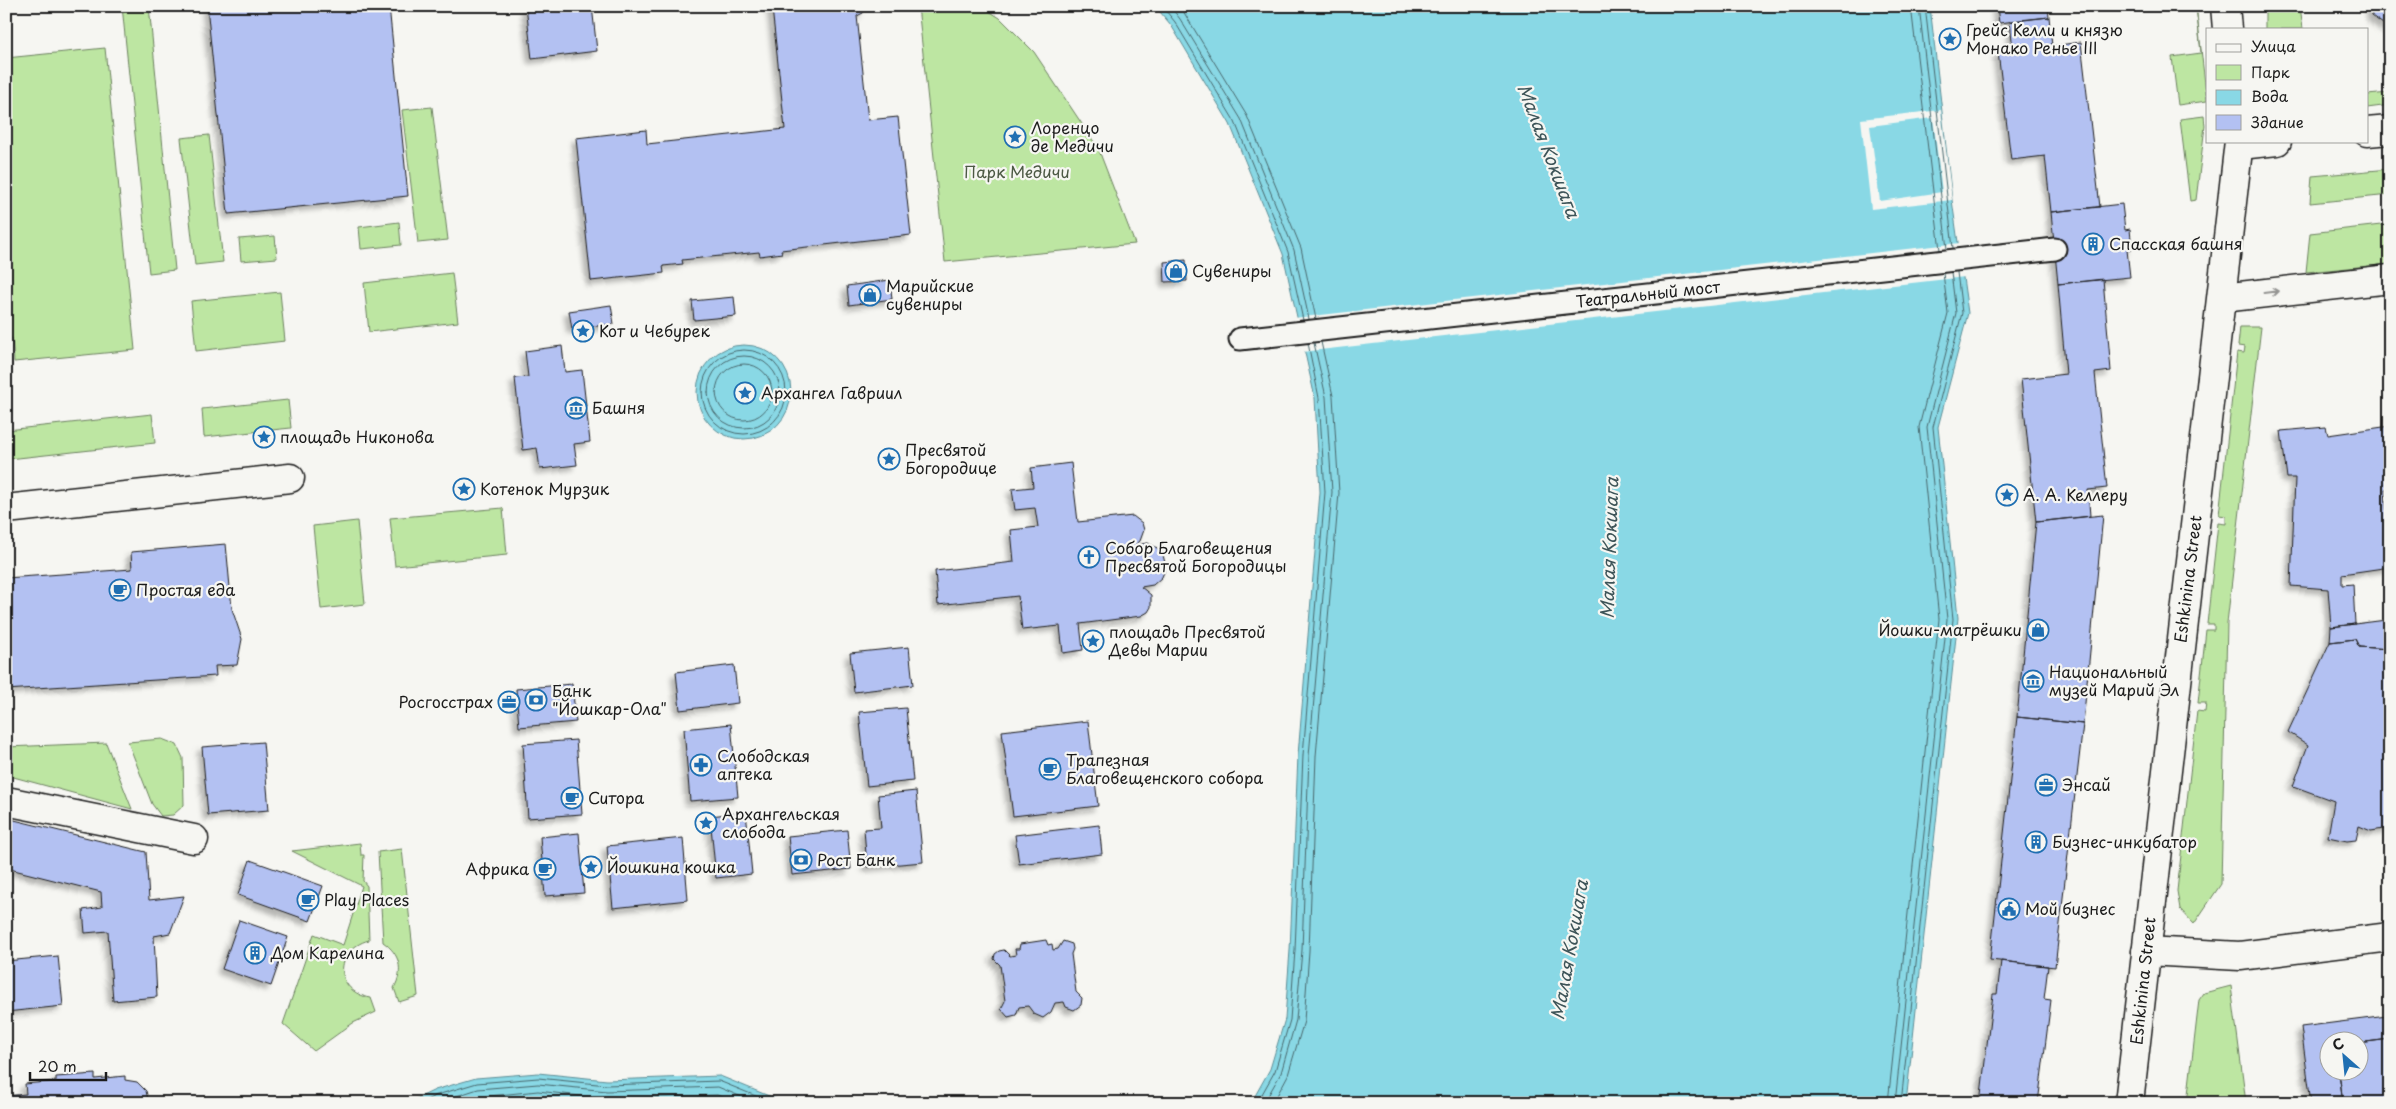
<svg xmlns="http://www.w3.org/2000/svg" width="2396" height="1109" font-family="'Playpen Sans',sans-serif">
<defs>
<filter id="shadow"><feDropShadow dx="-4.5" dy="4.5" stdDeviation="2.5" flood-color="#0004"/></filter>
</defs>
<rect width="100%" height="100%" fill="#f6f6f2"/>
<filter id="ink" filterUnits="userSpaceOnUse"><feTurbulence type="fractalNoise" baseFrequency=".02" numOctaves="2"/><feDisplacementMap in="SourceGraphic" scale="10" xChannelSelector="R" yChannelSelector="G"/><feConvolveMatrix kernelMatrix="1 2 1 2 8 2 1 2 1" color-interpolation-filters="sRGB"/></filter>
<g filter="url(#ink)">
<!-- green -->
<path fill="#bde6a2" stroke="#6c815f" d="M 122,6 L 149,6 L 175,270 L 149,273 Z
M 918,6 L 981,6 L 1000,18 L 1034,52 L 1098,148 L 1135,244 L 945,262 Z
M 2196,6 L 2207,101 L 2178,105 L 2172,57 L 2201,53 Z
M 2265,6 L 2300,6 L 2303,29 L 2265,29 Z
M 105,48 L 135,350 L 14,362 L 12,338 L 6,339 L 6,58 Z
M 2390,93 L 2390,105 L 2367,108 L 2367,95 Z
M 432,107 L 448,240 L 418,243 L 402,110 Z
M 2204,116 L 2205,126 L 2196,200 L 2190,201 L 2180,119 Z
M 209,135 L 223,262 L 195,265 L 181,138 Z
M 2390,169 L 2390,195 L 2310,203 L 2312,176 Z
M 399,222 L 401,245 L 361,249 L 359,227 Z
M 2390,224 L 2390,264 L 2306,272 L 2310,233 Z
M 275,236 L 277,258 L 241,261 L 239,239 Z
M 452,273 L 458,322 L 369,332 L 364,283 Z
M 280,292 L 285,341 L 196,351 L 191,301 Z
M 2240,327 L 2261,327 L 2227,623 L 2221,884 L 2194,924 L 2180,909 L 2177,891 L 2197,711 L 2205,712 L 2206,703 L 2198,703 L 2206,630 L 2214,630 L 2214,624 L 2207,624 L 2218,523 L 2226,524 L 2226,516 L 2219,515 L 2237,352 L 2244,353 L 2245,347 L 2238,346 Z
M 288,400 L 291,428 L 204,437 L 202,409 Z
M 152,414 L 155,443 L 9,459 L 7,430 Z
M 503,508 L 507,555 L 395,566 L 390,518 Z
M 357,521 L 365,604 L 321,609 L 313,526 Z
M 162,739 L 177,745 L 183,758 L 184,805 L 173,815 L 161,816 L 152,804 L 128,742 Z
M 106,743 L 132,809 L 6,775 L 6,747 Z
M 360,843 L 361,855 L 364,855 L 363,881 L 367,886 L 369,940 C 333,950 334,992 371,998 L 376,1012 L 353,1023 L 314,1051 L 283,1024 L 314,934 L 343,945 L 362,886 L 292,851 Z
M 402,849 L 418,996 L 399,1002 L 394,988 C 404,970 400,954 383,942 L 378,852 Z
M 2231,986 L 2246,1103 L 2187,1103 L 2199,1000 L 2204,993 Z"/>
<!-- water -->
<path fill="#89d8e5" stroke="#5d8d95" d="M 1155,6 L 1930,6 L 1952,200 L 1968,313 L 1938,427 L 1958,618 L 1906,1103 L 1251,1103 L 1270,1069 L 1285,1019 L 1290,950 L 1298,755 L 1320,492 L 1315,398 L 1283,254 L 1230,124 L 1171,25 Z
M697 392a47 47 0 1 1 94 0a47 47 0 1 1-94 0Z
M 538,1073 L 607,1080 L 720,1076 L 786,1103 L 408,1103 L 435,1090 L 476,1078 Z"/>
<!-- pier -->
<path fill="#f6f6f2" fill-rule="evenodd" d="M 1941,110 L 1952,200 L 1871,209 L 1861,119 ZM 1933,118 L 1942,192 L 1880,201 L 1870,126 Z
M 1960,243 L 1965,277 L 1302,352 L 1294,318 Z"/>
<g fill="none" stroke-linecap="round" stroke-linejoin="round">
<!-- shore -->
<path stroke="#48676c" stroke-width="1" d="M 1162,6 L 1175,22 L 1235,122 L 1288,252 L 1303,320
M 1170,6 L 1180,19 L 1241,119 L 1294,250 L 1309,319
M 1180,6 L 1247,116 L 1301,248 L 1316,319
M 1911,6 L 1940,250
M 1919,6 L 1947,249
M 1925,6 L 1953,248
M702 392a42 42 0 1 1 84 0a42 42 0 1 1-84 0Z
M708 392a36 36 0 1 1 72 0a36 36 0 1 1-72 0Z
M716 392a28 28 0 1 1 56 0a28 28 0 1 1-56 0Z
M 420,1103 L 437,1095 L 477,1083 L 538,1078 L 607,1085 L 719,1081 L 773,1103
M 435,1103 L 478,1089 L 538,1084 L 607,1091 L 718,1087 L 756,1103
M 459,1103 L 479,1097 L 538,1091 L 606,1099 L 717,1095 L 737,1103
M 1257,1103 L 1275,1071 L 1290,1020 L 1295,950 L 1303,755 L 1325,492 L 1319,398 L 1308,343
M 1264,1103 L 1281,1073 L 1296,1020 L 1302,950 L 1309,756 L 1332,492 L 1326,397 L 1314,343
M 1273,1103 L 1288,1075 L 1304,1021 L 1309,951 L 1316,756 L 1339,493 L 1333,396 L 1321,342
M 1888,1103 L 1939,619 L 1919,427 L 1948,313 L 1943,273
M 1895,1103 L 1947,619 L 1927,427 L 1956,313 L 1951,272
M 1901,1103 L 1953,619 L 1933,427 L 1962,313 L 1957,272"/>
</g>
<!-- building -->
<path fill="#b3c1f2" stroke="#1c1c1c" filter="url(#shadow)" d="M 207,6 L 389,6 L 408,196 L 228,214 Z
M 526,6 L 592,6 L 597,51 L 532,59 Z
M 768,6 L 865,6 L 863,13 L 857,16 L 868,120 L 898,117 L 911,235 L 781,250 L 782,253 L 760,256 L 759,252 L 682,260 L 683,264 L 663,266 L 664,273 L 591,281 L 576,138 L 646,130 L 647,144 L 785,129 L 772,8 Z
M 1997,6 L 2048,6 L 2049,17 L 1999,23 Z
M 2371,6 L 2390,6 L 2390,29 L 2372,16 Z
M 2049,17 L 2052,46 L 2081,42 L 2100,207 L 2051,212 L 2045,156 L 2011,160 L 1998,52 L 2013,50 L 2010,21 Z
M 2122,204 L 2125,230 L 2130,229 L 2132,250 L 2127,250 L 2130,277 L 2058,284 L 2051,212 Z
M 1186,260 L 1187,281 L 1165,282 L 1164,262 Z
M 2103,279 L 2111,371 L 2095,373 L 2107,488 L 2088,490 L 2090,516 L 2036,522 L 2021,379 L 2066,374 L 2058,284 Z
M 890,280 L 892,299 L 849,305 L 847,286 Z
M 734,297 L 736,316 L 694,320 L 692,301 Z
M 611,305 L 614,324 L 572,329 L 569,311 Z
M 562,346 L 565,372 L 582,370 L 590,442 L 574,444 L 577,465 L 540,469 L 537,448 L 523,450 L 515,378 L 528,377 L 525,351 Z
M 2390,426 L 2390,489 L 2385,489 L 2390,567 L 2342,574 L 2342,585 L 2353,584 L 2355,624 L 2331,627 L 2328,589 L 2291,586 L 2295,478 L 2287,478 L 2281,431 L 2326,427 L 2328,435 Z
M 1071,463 L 1078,522 L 1133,516 L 1142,523 L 1144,530 L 1140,541 L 1135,545 L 1148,543 L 1159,549 L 1163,555 L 1166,567 L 1162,577 L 1153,585 L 1141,587 L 1151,595 L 1151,607 L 1148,612 L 1141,616 L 1080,624 L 1083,650 L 1063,653 L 1060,626 L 1022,630 L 1018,596 L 938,605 L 935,571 L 1014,562 L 1011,530 L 1038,527 L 1035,508 L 1015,510 L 1012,489 L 1033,487 L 1031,468 Z
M 2103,515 L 2083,724 L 2017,717 L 2036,522 Z
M 226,544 L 232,609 L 242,639 L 237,665 L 215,666 L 216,676 L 6,690 L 6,578 L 132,569 L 131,552 Z
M 2386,620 L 2390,621 L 2390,649 L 2359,647 L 2355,639 L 2330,642 L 2331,627 Z
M 2355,639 L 2359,647 L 2390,649 L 2390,828 L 2371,831 L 2359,826 L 2356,840 L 2347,841 L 2328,837 L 2334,801 L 2293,786 L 2308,745 L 2288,732 L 2330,642 Z
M 909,647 L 913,685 L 854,692 L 850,653 Z
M 734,665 L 738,703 L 680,710 L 676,672 Z
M 572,684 L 576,722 L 519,727 L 516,689 Z
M 906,708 L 913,781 L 867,786 L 859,712 Z
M 2017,717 L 2083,724 L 2055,967 L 1990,960 Z
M 1088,721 L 1098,806 L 1013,816 L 1002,731 Z
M 731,724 L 738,797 L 690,801 L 684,729 Z
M 576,740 L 582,814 L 528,818 L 523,744 Z
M 263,742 L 269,810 L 208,815 L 202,747 Z
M 916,791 L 923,862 L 867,867 L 864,829 L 881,828 L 878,795 Z
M 746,812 L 752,874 L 716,878 L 710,816 Z
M 6,818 L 146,852 L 149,900 L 184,896 L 170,933 L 154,936 L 157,997 L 113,1001 L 108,931 L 85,933 L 83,910 L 102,907 L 101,892 L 6,868 Z
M 1099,825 L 1102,854 L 1019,864 L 1015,835 Z
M 847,830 L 851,869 L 792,875 L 788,836 Z
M 579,833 L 584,893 L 545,896 L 540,837 Z
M 683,838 L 688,900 L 613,908 L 607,846 Z
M 250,860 L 323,886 L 310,921 L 238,895 Z
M 239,920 L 288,937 L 271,986 L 222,969 Z
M 1046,940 L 1048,945 L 1052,944 L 1053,950 L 1058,949 L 1063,941 L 1072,944 L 1073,949 L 1071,954 L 1076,992 L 1082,998 L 1081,1005 L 1074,1010 L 1066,1007 L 1064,1002 L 1055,1003 L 1051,1012 L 1043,1018 L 1034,1014 L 1028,1006 L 1019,1007 L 1016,1015 L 1008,1017 L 1001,1009 L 1005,1001 L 1000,965 L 994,959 L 995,954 L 999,951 L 1004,950 L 1010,956 L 1016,955 L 1015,949 L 1019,949 L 1020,944 Z
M 58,956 L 63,1006 L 6,1012 L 6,961 Z
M 2001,961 L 2048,966 L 2044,999 L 2051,1000 L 2038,1103 L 1980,1103 L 1993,994 L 1997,994 Z
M 2387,1016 L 2390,1039 L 2358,1043 L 2328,1042 L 2328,1072 L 2339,1072 L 2343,1103 L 2311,1103 L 2301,1027 Z
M 2390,1039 L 2390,1103 L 2343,1103 L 2339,1072 L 2358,1072 L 2358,1043 Z
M 95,1074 L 95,1079 L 125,1076 L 125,1080 L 137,1082 L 146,1091 L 149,1103 L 6,1103 L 6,1096 L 26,1094 L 25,1084 L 56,1081 L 56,1077 Z"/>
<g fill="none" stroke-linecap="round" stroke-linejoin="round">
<!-- pedestrian casing -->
<g stroke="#1c1c1c" stroke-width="25">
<path id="pedestrian" d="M 1240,339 L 2055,249"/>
</g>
<!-- minor casing -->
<g stroke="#1c1c1c" stroke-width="31">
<path id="minor" d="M 2222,298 L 2390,279
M 6,801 L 194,839
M 2146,951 L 2240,956 L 2390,937"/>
</g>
<!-- tertiary casing -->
<g stroke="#1c1c1c" stroke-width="31">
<path id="tertiary" d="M 2367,132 L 2390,130
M 2240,145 L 2277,141
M 6,509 L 290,478"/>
</g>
<!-- primary casing -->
<g stroke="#1c1c1c" stroke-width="31">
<path id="primary" d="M 2225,6 L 2227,29
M 2129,1103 L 2239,141"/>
</g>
<!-- pedestrian -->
<use href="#pedestrian" stroke="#f6f6f2" stroke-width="21"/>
<!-- minor -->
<use href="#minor" stroke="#f6f6f2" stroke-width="28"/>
<!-- tertiary -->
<use href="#tertiary" stroke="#f6f6f2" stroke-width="28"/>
<!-- primary -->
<use href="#primary" stroke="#f6f6f2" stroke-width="28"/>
</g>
<!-- one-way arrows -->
<defs><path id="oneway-shaft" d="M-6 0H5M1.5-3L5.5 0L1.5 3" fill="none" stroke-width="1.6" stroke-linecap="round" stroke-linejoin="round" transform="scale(1.25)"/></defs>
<use stroke="#949492" href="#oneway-shaft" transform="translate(2271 292) rotate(-7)"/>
</g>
<!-- icons -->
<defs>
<g id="sight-ring" transform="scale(1.125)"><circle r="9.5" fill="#f6f6f2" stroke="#1f6fb2" stroke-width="1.5"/><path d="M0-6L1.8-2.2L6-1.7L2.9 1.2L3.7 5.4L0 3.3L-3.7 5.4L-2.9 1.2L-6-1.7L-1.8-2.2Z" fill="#1f6fb2"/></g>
<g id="building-ring" transform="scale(1.125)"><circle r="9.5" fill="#f6f6f2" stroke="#1f6fb2" stroke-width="1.5"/><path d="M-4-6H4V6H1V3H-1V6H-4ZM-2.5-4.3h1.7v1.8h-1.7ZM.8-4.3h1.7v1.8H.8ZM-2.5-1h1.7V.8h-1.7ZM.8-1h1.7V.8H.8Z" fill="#1f6fb2"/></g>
<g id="shop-ring" transform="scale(1.125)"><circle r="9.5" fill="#f6f6f2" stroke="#1f6fb2" stroke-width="1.5"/><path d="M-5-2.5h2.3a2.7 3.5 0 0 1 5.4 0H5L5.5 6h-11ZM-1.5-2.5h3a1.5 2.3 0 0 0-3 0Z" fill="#1f6fb2"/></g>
<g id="museum-ring" transform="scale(1.125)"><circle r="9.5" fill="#f6f6f2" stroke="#1f6fb2" stroke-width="1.5"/><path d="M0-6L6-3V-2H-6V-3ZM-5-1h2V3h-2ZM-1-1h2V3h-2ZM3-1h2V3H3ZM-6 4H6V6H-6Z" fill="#1f6fb2"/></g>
<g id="church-ring" transform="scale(1.125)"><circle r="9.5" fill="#f6f6f2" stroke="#1f6fb2" stroke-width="1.5"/><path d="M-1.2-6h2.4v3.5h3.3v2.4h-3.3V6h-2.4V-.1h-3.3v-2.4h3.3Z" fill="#1f6fb2"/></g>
<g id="cafe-ring" transform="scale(1.125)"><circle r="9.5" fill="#f6f6f2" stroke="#1f6fb2" stroke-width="1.5"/><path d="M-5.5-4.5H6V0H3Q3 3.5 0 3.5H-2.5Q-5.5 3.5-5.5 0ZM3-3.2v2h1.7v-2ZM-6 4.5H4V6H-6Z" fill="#1f6fb2"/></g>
<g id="bank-ring" transform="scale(1.125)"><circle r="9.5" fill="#f6f6f2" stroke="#1f6fb2" stroke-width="1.5"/><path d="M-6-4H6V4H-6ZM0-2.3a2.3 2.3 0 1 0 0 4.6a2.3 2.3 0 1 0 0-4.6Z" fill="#1f6fb2"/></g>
<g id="office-ring" transform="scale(1.125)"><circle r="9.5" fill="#f6f6f2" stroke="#1f6fb2" stroke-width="1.5"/><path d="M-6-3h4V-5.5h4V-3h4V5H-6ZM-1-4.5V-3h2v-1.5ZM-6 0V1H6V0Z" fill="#1f6fb2"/></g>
<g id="pharmacy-ring" transform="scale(1.125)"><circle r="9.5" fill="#f6f6f2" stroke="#1f6fb2" stroke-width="1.5"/><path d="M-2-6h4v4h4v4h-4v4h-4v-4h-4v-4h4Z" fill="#1f6fb2"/></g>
<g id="civic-ring" transform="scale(1.125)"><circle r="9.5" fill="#f6f6f2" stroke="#1f6fb2" stroke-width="1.5"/><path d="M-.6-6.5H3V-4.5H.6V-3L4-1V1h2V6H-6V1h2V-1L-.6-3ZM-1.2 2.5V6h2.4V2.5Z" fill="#1f6fb2"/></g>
</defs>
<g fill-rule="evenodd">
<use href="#sight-ring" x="1950" y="39"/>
<use href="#sight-ring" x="1015" y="137"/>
<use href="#building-ring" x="2093" y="244"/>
<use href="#shop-ring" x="1176" y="271"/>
<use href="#shop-ring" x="870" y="295"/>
<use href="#sight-ring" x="583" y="331"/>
<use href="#sight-ring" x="745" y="393"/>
<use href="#museum-ring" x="576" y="408"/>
<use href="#sight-ring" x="264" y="437"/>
<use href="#sight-ring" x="889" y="459"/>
<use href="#sight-ring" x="464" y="489"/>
<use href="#sight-ring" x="2007" y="495"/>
<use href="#church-ring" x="1089" y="557"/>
<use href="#cafe-ring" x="120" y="590"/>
<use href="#shop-ring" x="2038" y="630"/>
<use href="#sight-ring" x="1093" y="641"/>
<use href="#museum-ring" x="2033" y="681"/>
<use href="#bank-ring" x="536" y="700"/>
<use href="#office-ring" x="509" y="702"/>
<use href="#pharmacy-ring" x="701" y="765"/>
<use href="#cafe-ring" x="1050" y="769"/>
<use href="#office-ring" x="2046" y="785"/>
<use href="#cafe-ring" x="572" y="798"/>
<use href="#sight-ring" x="706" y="823"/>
<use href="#building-ring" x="2036" y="842"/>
<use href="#bank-ring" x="801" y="860"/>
<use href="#sight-ring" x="591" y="867"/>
<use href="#cafe-ring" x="545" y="869"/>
<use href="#cafe-ring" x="308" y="900"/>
<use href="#civic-ring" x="2009" y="909"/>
<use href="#building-ring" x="255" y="953"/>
</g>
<g text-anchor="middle" stroke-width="4.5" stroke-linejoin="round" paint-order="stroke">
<!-- poi labels -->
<g font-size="16" fill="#1c1c1c" stroke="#f6f6f2" text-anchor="start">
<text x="1966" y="36">Грейс Келли и князю<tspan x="1966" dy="18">Монако Ренье III</tspan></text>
<text x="1031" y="134">Лоренцо<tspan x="1031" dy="18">де Медичи</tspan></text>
<text x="2109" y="250">Спасская башня</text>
<text x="1192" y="277">Сувениры</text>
<text x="886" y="292">Марийские<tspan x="886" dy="18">сувениры</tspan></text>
<text x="599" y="337">Кот и Чебурек</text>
<text x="761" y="399">Архангел Гавриил</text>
<text x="592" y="414">Башня</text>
<text x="280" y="443">площадь Никонова</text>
<text x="905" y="456">Пресвятой<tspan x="905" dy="18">Богородице</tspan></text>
<text x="480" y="495">Котенок Мурзик</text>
<text x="2023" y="501">А. А. Келлеру</text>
<text x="1105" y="554">Собор Благовещения<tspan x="1105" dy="18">Пресвятой Богородицы</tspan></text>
<text x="136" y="596">Простая еда</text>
<text x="2022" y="636" text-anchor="end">Йошки-матрёшки</text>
<text x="1109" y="638">площадь Пресвятой<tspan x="1109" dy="18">Девы Марии</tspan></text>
<text x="2049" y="678">Национальный<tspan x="2049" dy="18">музей Марий Эл</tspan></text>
<text x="552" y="697">Банк<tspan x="552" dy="18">"Йошкар-Ола"</tspan></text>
<text x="493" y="708" text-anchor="end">Росгосстрах</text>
<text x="717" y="762">Слободская<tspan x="717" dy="18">аптека</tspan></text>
<text x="1066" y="766">Трапезная<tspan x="1066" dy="18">Благовещенского собора</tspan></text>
<text x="2062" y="791">Энсай</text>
<text x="588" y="804">Ситора</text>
<text x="722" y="820">Архангельская<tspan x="722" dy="18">слобода</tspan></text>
<text x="2052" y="848">Бизнес-инкубатор</text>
<text x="817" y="866">Рост Банк</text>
<text x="607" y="873">Йошкина кошка</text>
<text x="529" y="875" text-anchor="end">Африка</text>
<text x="324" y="906">Play Places</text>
<text x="2025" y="915">Мой бизнес</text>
<text x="271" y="959">Дом Карелина</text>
</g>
<!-- park labels -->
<g font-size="16" fill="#4c5944" stroke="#f6f6f2">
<text x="1017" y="178">Парк Медичи</text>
</g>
<!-- street labels -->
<g font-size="16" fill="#1c1c1c" stroke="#f6f6f2">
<text transform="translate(1648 294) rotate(-6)" y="6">Театральный мост</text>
<text transform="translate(2188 579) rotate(-83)" y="6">Eshkinina Street</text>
<text transform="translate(2143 981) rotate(-84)" y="6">Eshkinina Street</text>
</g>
<!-- water labels -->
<g font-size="18" font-style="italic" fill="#3d5458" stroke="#f6f6f2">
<text transform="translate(1548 151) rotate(69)" y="6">Малая Кокшага</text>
<text transform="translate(1610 548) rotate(-88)" y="6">Малая Кокшага</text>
<text transform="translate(1570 950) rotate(-80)" y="6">Малая Кокшага</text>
</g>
</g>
<!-- margin -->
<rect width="2396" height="1109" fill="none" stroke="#f6f6f2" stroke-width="25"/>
<rect x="12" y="12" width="2371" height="1084" fill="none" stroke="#1c1c1c" stroke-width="2" filter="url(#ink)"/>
<!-- legend -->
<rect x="2206" y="28" width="162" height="115" fill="#f6f6f2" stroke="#9f9f9c"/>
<rect x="2216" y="44" width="25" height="8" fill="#f6f6f2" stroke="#9f9f9c"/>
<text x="2251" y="52" font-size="15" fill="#1c1c1c">Улица</text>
<rect x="2216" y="65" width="25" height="15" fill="#bde6a2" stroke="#9f9f9c"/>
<text x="2251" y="78" font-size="15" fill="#1c1c1c">Парк</text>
<rect x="2216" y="90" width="25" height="15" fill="#89d8e5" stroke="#9f9f9c"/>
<text x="2251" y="102" font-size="15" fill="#1c1c1c">Вода</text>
<rect x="2216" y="115" width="25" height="15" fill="#b3c1f2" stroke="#9f9f9c"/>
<text x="2251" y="128" font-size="15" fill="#1c1c1c">Здание</text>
<!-- north arrow -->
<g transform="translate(2344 1056) rotate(333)"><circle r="24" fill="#f6f6f2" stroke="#9f9f9c"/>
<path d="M0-4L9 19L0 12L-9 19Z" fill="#1f6fb2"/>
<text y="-8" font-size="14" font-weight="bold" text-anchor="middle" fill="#1c1c1c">С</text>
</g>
<!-- scale -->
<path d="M30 1072v8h76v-8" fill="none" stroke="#1c1c1c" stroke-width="2.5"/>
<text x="38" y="1072" font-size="15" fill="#1c1c1c" stroke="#f6f6f2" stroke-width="4" paint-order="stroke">20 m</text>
</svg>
